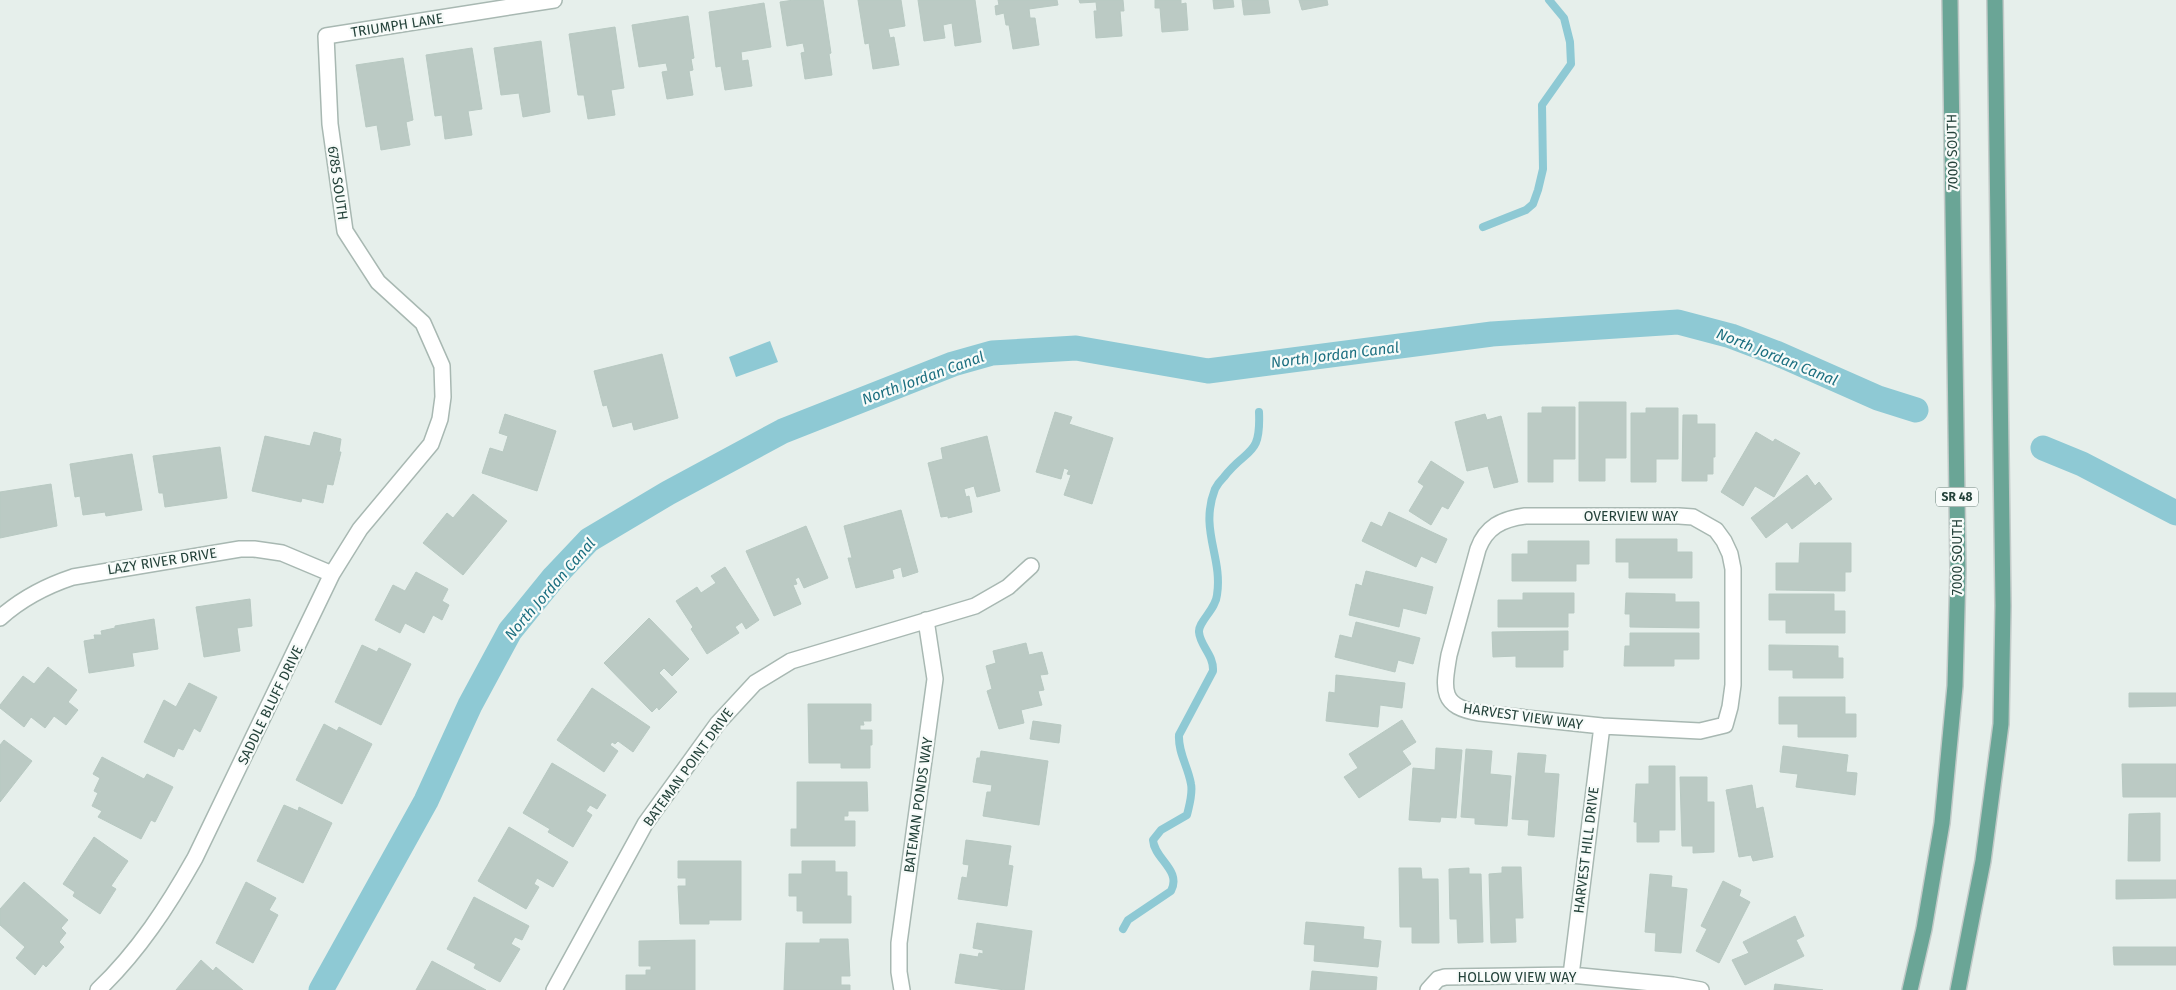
<svg xmlns="http://www.w3.org/2000/svg" width="2176" height="990" font-family="'Fira Sans',sans-serif">
<rect width="100%" height="100%" fill="#e6efeb"/>
<!-- water -->
<path fill="#8ec9d4" d="M 770,341 L 778,362 L 736,377 L 729,357 Z"/>
<g fill="none" stroke-linecap="round" stroke-linejoin="round">
<!-- stream -->
<path stroke="#8ec9d4" stroke-width="8" d="M 1483,227 L 1526,210 L 1533,204 L 1538,190 L 1543,169 L 1542,105 L 1571,64 L 1570,42 L 1564,18 L 1549,0
M 1123,929 L 1128,920 L 1171,891 C 1182,870 1154,859 1153,840 L 1161,830 L 1187,815 C 1189,806 1193,794 1191,784 C 1188,766 1178,753 1179,735 L 1213,671 C 1214,655 1200,646 1199,632 C 1198,622 1216,609 1217,595 C 1223,557 1199,530 1215,489 C 1217,485 1220,481 1224,477 C 1247,447 1261,458 1259,412"/>
<!-- canal -->
<path stroke="#8ec9d4" stroke-width="25" d="M 2043,448 L 2082,464 L 2176,513
M 321,990 L 426,801 L 470,705 L 510,631 L 554,577 L 589,540 L 668,493 L 783,431 L 953,364 L 992,353 L 1076,348 L 1208,371 L 1492,334 L 1678,322 L 1731,336 L 1776,353 L 1878,398 L 1916,410"/>
</g>
<!-- building -->
<path fill="#bbcac4" stroke="#b8c9c2" d="M 794,0 L 823,0 L 831,53 L 829,54 L 832,75 L 805,79 L 801,53 L 805,52 L 803,43 L 787,46 L 780,2 Z
M 858,0 L 901,0 L 905,26 L 888,29 L 890,38 L 894,37 L 899,65 L 873,69 L 869,43 L 865,44 Z
M 918,0 L 975,0 L 981,42 L 955,46 L 952,23 L 943,25 L 945,38 L 924,41 Z
M 998,0 L 1057,0 L 1058,5 L 1029,9 L 1030,18 L 1035,18 L 1039,45 L 1013,49 L 1009,25 L 1006,25 L 1004,13 L 996,15 L 995,6 L 999,5 Z
M 1079,0 L 1123,0 L 1124,11 L 1120,11 L 1122,36 L 1096,38 L 1094,11 L 1097,11 L 1096,2 L 1080,3 Z
M 1155,0 L 1181,0 L 1181,4 L 1186,3 L 1188,30 L 1162,32 L 1160,8 L 1155,8 Z
M 1213,0 L 1233,0 L 1234,7 L 1214,9 Z
M 1242,0 L 1268,0 L 1270,13 L 1244,15 Z
M 1299,0 L 1327,0 L 1328,5 L 1302,10 Z
M 764,3 L 771,47 L 741,52 L 742,61 L 748,60 L 752,86 L 725,90 L 721,66 L 716,67 L 709,12 Z
M 688,16 L 694,58 L 691,59 L 693,70 L 689,71 L 693,95 L 667,99 L 662,72 L 668,71 L 666,63 L 639,67 L 632,25 Z
M 615,27 L 624,88 L 611,90 L 615,115 L 588,119 L 584,95 L 578,95 L 569,34 Z
M 541,41 L 550,112 L 523,117 L 519,93 L 501,95 L 494,48 Z
M 472,48 L 482,109 L 468,111 L 472,135 L 445,139 L 442,115 L 435,116 L 426,55 Z
M 403,58 L 413,120 L 406,122 L 410,145 L 381,150 L 377,125 L 366,127 L 356,65 Z
M 662,354 L 678,418 L 634,430 L 632,422 L 613,427 L 607,405 L 603,406 L 594,371 Z
M 1579,402 L 1626,402 L 1626,458 L 1605,458 L 1605,481 L 1579,481 Z
M 1542,407 L 1575,407 L 1575,459 L 1553,459 L 1553,482 L 1528,482 L 1528,413 L 1542,413 Z
M 1646,408 L 1678,408 L 1678,459 L 1656,459 L 1656,482 L 1631,482 L 1631,413 L 1646,413 Z
M 1055,412 L 1072,417 L 1069,424 L 1113,438 L 1092,504 L 1064,495 L 1071,475 L 1067,474 L 1069,470 L 1064,468 L 1061,479 L 1036,472 Z
M 505,414 L 556,431 L 537,491 L 482,473 L 490,448 L 503,452 L 508,436 L 499,433 Z
M 1485,414 L 1487,420 L 1501,416 L 1518,482 L 1494,488 L 1488,466 L 1467,471 L 1455,422 Z
M 1683,415 L 1697,415 L 1697,424 L 1715,424 L 1715,457 L 1713,457 L 1713,474 L 1707,474 L 1707,481 L 1682,481 Z
M 314,432 L 341,439 L 339,452 L 341,452 L 333,485 L 327,484 L 323,503 L 302,498 L 301,502 L 252,491 L 265,436 L 310,446 Z
M 1756,432 L 1773,442 L 1775,439 L 1800,453 L 1774,497 L 1755,486 L 1743,506 L 1721,492 Z
M 987,436 L 1000,491 L 977,497 L 974,486 L 964,489 L 966,497 L 969,496 L 972,512 L 948,518 L 948,516 L 941,517 L 928,463 L 943,459 L 941,448 Z
M 220,447 L 227,498 L 165,507 L 163,493 L 159,493 L 153,456 Z
M 132,454 L 142,510 L 106,516 L 105,512 L 83,515 L 80,496 L 75,497 L 70,464 Z
M 1431,461 L 1464,482 L 1448,509 L 1442,506 L 1431,525 L 1409,511 L 1424,486 L 1418,482 Z
M 1807,475 L 1815,486 L 1819,482 L 1832,499 L 1792,529 L 1787,522 L 1766,538 L 1751,518 Z
M 51,484 L 57,526 L 0,538 L 0,492 Z
M 473,494 L 507,521 L 463,575 L 423,543 L 447,513 L 453,518 Z
M 901,510 L 918,572 L 903,577 L 901,567 L 892,570 L 894,578 L 856,588 L 848,558 L 852,558 L 844,526 Z
M 1389,512 L 1447,539 L 1436,563 L 1421,556 L 1416,567 L 1362,541 L 1371,522 L 1382,527 Z
M 806,526 L 828,578 L 804,588 L 799,577 L 795,579 L 797,584 L 793,585 L 801,604 L 774,616 L 746,551 Z
M 1616,539 L 1677,539 L 1677,552 L 1692,552 L 1692,578 L 1629,578 L 1629,562 L 1616,562 Z
M 1528,541 L 1589,541 L 1589,564 L 1576,564 L 1576,581 L 1512,581 L 1512,554 L 1528,554 Z
M 1800,543 L 1851,543 L 1851,572 L 1845,572 L 1845,591 L 1776,590 L 1776,563 L 1799,563 Z
M 725,567 L 759,620 L 746,629 L 742,622 L 735,627 L 739,633 L 707,654 L 691,629 L 693,627 L 676,601 L 697,587 L 701,593 L 716,583 L 711,576 Z
M 1366,571 L 1433,587 L 1426,614 L 1403,608 L 1399,627 L 1349,615 L 1356,584 L 1362,586 Z
M 416,572 L 448,589 L 442,601 L 449,605 L 442,620 L 433,615 L 424,633 L 405,623 L 400,633 L 375,620 L 393,585 L 405,591 Z
M 1523,593 L 1574,593 L 1574,613 L 1568,613 L 1568,627 L 1498,627 L 1498,600 L 1523,600 Z
M 1626,593 L 1675,594 L 1675,602 L 1699,602 L 1699,628 L 1630,627 L 1630,614 L 1625,614 Z
M 1769,594 L 1834,594 L 1834,611 L 1845,611 L 1845,633 L 1786,633 L 1786,620 L 1769,620 Z
M 250,599 L 252,626 L 237,628 L 240,651 L 204,657 L 196,607 Z
M 649,618 L 689,659 L 672,676 L 664,668 L 659,673 L 677,692 L 659,710 L 657,707 L 652,712 L 604,663 Z
M 154,619 L 158,649 L 132,653 L 134,666 L 89,673 L 84,641 L 95,639 L 94,635 L 102,635 L 101,631 L 115,628 L 115,626 Z
M 1356,622 L 1420,638 L 1413,664 L 1398,660 L 1395,672 L 1335,657 L 1340,635 L 1352,638 Z
M 1568,631 L 1568,650 L 1563,650 L 1563,667 L 1516,667 L 1516,656 L 1493,657 L 1492,632 Z
M 1630,633 L 1699,633 L 1699,659 L 1674,659 L 1674,666 L 1624,666 L 1625,646 L 1630,646 Z
M 1026,643 L 1029,655 L 1042,652 L 1048,674 L 1040,675 L 1044,690 L 1038,691 L 1042,705 L 1021,710 L 1024,723 L 999,729 L 987,691 L 992,689 L 986,666 L 996,663 L 993,651 Z
M 362,645 L 377,652 L 379,648 L 411,664 L 381,725 L 335,702 Z
M 1769,645 L 1838,646 L 1838,658 L 1843,658 L 1843,678 L 1793,678 L 1793,670 L 1769,670 Z
M 48,667 L 77,690 L 68,702 L 78,710 L 66,725 L 54,716 L 45,728 L 31,717 L 24,727 L 0,708 L 0,705 L 23,676 L 34,684 Z
M 1336,675 L 1405,683 L 1402,708 L 1380,705 L 1378,727 L 1326,721 L 1329,692 L 1335,693 Z
M 189,683 L 217,697 L 200,732 L 194,728 L 183,750 L 178,748 L 174,757 L 144,742 L 164,700 L 176,707 Z
M 592,688 L 650,727 L 633,752 L 618,741 L 615,744 L 612,742 L 610,745 L 618,751 L 604,772 L 557,740 Z
M 2129,693 L 2176,693 L 2176,706 L 2129,707 Z
M 1779,697 L 1845,697 L 1845,714 L 1856,714 L 1856,737 L 1798,737 L 1798,724 L 1779,724 Z
M 808,704 L 871,704 L 871,721 L 863,721 L 864,725 L 860,725 L 860,730 L 872,730 L 872,745 L 870,745 L 870,768 L 841,768 L 841,763 L 809,763 Z
M 1402,720 L 1416,742 L 1402,751 L 1411,764 L 1359,798 L 1344,777 L 1358,768 L 1349,754 Z
M 1033,721 L 1061,725 L 1059,743 L 1030,739 Z
M 324,724 L 337,731 L 339,727 L 372,744 L 342,804 L 296,780 Z
M 4,740 L 32,761 L 0,802 L 0,745 Z
M 1783,746 L 1848,755 L 1846,772 L 1857,773 L 1855,795 L 1796,787 L 1798,774 L 1780,772 Z
M 1436,748 L 1462,750 L 1456,818 L 1441,817 L 1440,822 L 1409,820 L 1413,768 L 1435,770 Z
M 1466,749 L 1492,751 L 1490,774 L 1511,776 L 1507,826 L 1475,824 L 1475,818 L 1461,817 Z
M 981,751 L 1048,761 L 1039,825 L 983,816 L 987,792 L 991,792 L 992,785 L 973,782 L 977,758 L 980,758 Z
M 1518,753 L 1546,755 L 1544,773 L 1559,774 L 1554,837 L 1528,835 L 1529,820 L 1512,819 Z
M 102,757 L 144,779 L 147,774 L 173,787 L 155,822 L 151,820 L 141,839 L 98,817 L 102,811 L 92,806 L 98,793 L 94,791 L 100,778 L 93,774 Z
M 552,763 L 606,795 L 597,809 L 590,805 L 586,811 L 592,815 L 573,847 L 548,832 L 550,829 L 523,813 Z
M 2122,764 L 2176,764 L 2176,797 L 2123,797 Z
M 1649,766 L 1675,766 L 1675,830 L 1659,830 L 1659,842 L 1637,842 L 1637,822 L 1634,822 L 1636,784 L 1649,784 Z
M 1680,777 L 1707,777 L 1707,802 L 1714,802 L 1714,852 L 1693,853 L 1693,846 L 1682,846 Z
M 797,782 L 867,782 L 868,811 L 848,811 L 848,816 L 844,816 L 844,821 L 855,821 L 855,846 L 791,846 L 791,829 L 797,829 Z
M 1752,785 L 1756,809 L 1763,807 L 1773,857 L 1753,861 L 1751,855 L 1739,857 L 1726,790 Z
M 284,805 L 298,811 L 299,807 L 332,823 L 303,883 L 257,861 Z
M 2160,813 L 2160,861 L 2128,861 L 2129,814 Z
M 509,827 L 568,862 L 553,887 L 537,878 L 534,884 L 539,887 L 526,909 L 478,881 Z
M 94,837 L 128,861 L 111,886 L 116,889 L 100,914 L 73,896 L 75,892 L 63,884 Z
M 966,840 L 1011,846 L 1008,865 L 1013,866 L 1007,906 L 958,899 L 962,877 L 967,878 L 969,865 L 963,864 Z
M 678,861 L 741,861 L 741,920 L 709,920 L 709,924 L 680,924 L 678,886 L 686,886 L 686,878 L 678,878 Z
M 802,861 L 835,861 L 835,872 L 847,872 L 847,896 L 851,896 L 851,923 L 803,923 L 803,911 L 797,911 L 797,896 L 789,896 L 789,874 L 802,874 Z
M 1502,867 L 1521,867 L 1523,918 L 1515,918 L 1516,942 L 1491,943 L 1489,874 L 1502,873 Z
M 1399,868 L 1421,868 L 1422,879 L 1438,879 L 1439,943 L 1412,943 L 1412,927 L 1400,927 Z
M 1469,868 L 1469,874 L 1481,874 L 1483,942 L 1458,943 L 1457,919 L 1450,919 L 1449,869 Z
M 1650,874 L 1672,876 L 1671,887 L 1687,889 L 1681,953 L 1655,951 L 1656,933 L 1645,932 Z
M 2116,880 L 2176,880 L 2176,898 L 2116,899 Z
M 1723,881 L 1741,890 L 1739,896 L 1750,902 L 1719,963 L 1696,951 L 1707,929 L 1701,926 Z
M 24,882 L 68,920 L 61,928 L 66,933 L 59,942 L 64,947 L 46,967 L 43,964 L 35,975 L 16,958 L 25,947 L 0,925 L 0,909 Z
M 246,882 L 276,898 L 269,910 L 278,915 L 253,963 L 216,943 Z
M 474,897 L 529,926 L 522,940 L 515,937 L 511,944 L 520,949 L 500,982 L 474,968 L 476,964 L 447,949 Z
M 1795,916 L 1804,936 L 1796,940 L 1804,956 L 1745,985 L 1732,960 L 1749,953 L 1743,942 Z
M 1306,922 L 1364,927 L 1363,939 L 1381,941 L 1378,967 L 1314,961 L 1315,945 L 1304,944 Z
M 977,923 L 1032,931 L 1024,990 L 1005,990 L 955,983 L 960,954 L 978,957 L 979,953 L 983,954 L 983,950 L 973,948 Z
M 820,939 L 848,939 L 850,976 L 841,976 L 841,985 L 850,985 L 850,990 L 784,990 L 786,943 L 820,943 Z
M 695,940 L 695,990 L 626,990 L 626,975 L 646,975 L 646,970 L 651,970 L 651,966 L 639,966 L 639,941 Z
M 2113,947 L 2176,947 L 2176,965 L 2114,965 Z
M 201,960 L 213,971 L 216,967 L 243,990 L 176,990 Z
M 432,961 L 486,990 L 416,990 Z
M 1312,971 L 1377,977 L 1376,990 L 1310,990 Z
M 1775,984 L 1823,990 L 1774,990 Z"/>
<g fill="none" stroke-linecap="round" stroke-linejoin="round">
<!-- minor casing -->
<g stroke="#a8b8b2" stroke-width="18">
<path id="minor" d="M 1525,516 L 1679,516 L 1693,517 L 1716,530 L 1724,541 L 1730,554 L 1733,569 L 1733,685 L 1730,707 L 1725,725 L 1700,731 L 1602,726 L 1480,713 C 1440,707 1443,690 1449,655 L 1478,549 C 1486,527 1502,519 1525,516 Z
M 0,618 C 21,599 46,586 73,577 L 240,549 L 254,549 L 282,553 L 332,574
M 1571,975 L 1602,726
M 98,990 C 138,952 168,906 195,858 L 332,574 L 360,529 L 431,444 L 440,419 L 443,397 L 442,366 L 423,323 L 378,282 L 345,231 L 330,124 L 326,36 L 554,0
M 554,990 L 645,824 L 718,723 L 755,683 L 791,661 L 975,606 L 1008,587 L 1031,566
M 902,990 L 899,972 L 899,943 L 935,679 L 926,620
M 1428,990 L 1438,979 L 1445,977 L 1571,975 L 1673,985 L 1701,990"/>
</g>
<!-- major casing -->
<g stroke="#c2cac8" stroke-width="18">
<path id="major" d="M 1910,990 L 1924,929 L 1942,823 L 1955,686 L 1958,569 L 1950,0
M 1958,990 L 1983,861 L 2001,724 L 2003,606 L 1995,0"/>
</g>
<!-- minor -->
<use href="#minor" stroke="#fff" stroke-width="15"/>
<!-- major -->
<use href="#major" stroke="#6aa596" stroke-width="15"/>
</g>
<g text-anchor="middle" stroke-width="4.5" stroke-linejoin="round" paint-order="stroke">
<!-- shield labels -->
<rect fill="#f7fbf9" stroke="#637a73" stroke-width="1" x="1936" y="487.5" width="42" height="19" rx="4"/>
<g font-size="12" font-weight="bold" fill="#24423a">
<text x="1957" y="501">SR 48</text>
</g>
<!-- street labels -->
<g font-size="14" fill="#24423a" stroke="#f7fbf9">
<text transform="translate(397 25) rotate(-9)" y="5">TRIUMPH LANE</text>
<text transform="translate(1952 152) rotate(-91)" y="5">7000 SOUTH</text>
<text transform="translate(338 183) rotate(82)" y="5">6785 SOUTH</text>
<text x="1631" y="521">OVERVIEW WAY</text>
<text transform="translate(1957 557) rotate(-90)" y="5">7000 SOUTH</text>
<text transform="translate(162 561) rotate(-9)" y="5">LAZY RIVER DRIVE</text>
<text transform="translate(270 705) rotate(-64)" y="5">SADDLE BLUFF DRIVE</text>
<text transform="translate(1523 716) rotate(8)" y="5">HARVEST VIEW WAY</text>
<text transform="translate(688 767) rotate(-54)" y="5">BATEMAN POINT DRIVE</text>
<text transform="translate(918 805) rotate(-82)" y="5">BATEMAN PONDS WAY</text>
<text transform="translate(1586 850) rotate(-83)" y="5">HARVEST HILL DRIVE</text>
<text x="1517" y="982">HOLLOW VIEW WAY</text>
</g>
<!-- water labels -->
<g font-size="15" font-style="italic" fill="#1c6f80" stroke="#f7fbf9">
<text transform="translate(1335 355) rotate(-7)" y="5">North Jordan Canal</text>
<text transform="translate(1777 357) rotate(22)" y="5">North Jordan Canal</text>
<text transform="translate(923 378) rotate(-20)" y="5">North Jordan Canal</text>
<text transform="translate(550 589) rotate(-49)" y="5">North Jordan Canal</text>
</g>
</g>
</svg>
